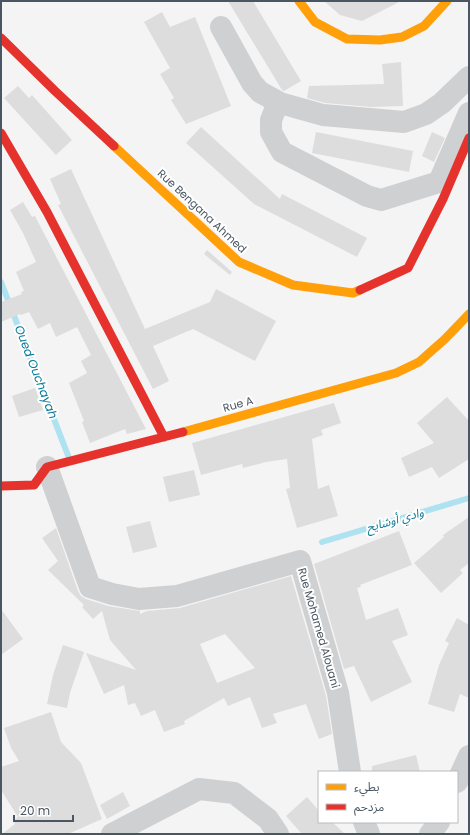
<svg xmlns="http://www.w3.org/2000/svg" width="470" height="835" font-family="Poppins,'Noto Sans Arabic',sans-serif">
<rect width="100%" height="100%" fill="#f4f4f4"/>
<g fill="none" stroke-linecap="round" stroke-linejoin="round">
<!-- stream -->
<path stroke="#aee2f0" stroke-width="6" d="M 1,282 L 69,458
M 322,542 L 469,498"/>
</g>
<!-- building -->
<path fill="#ddddde" fill-rule="evenodd" d="M 228,1 L 253,1 L 301,81 L 284,91 L 282,90 Z
M 324,1 L 401,1 L 362,21 L 340,15 Z
M 162,12 L 170,27 L 195,17 L 231,106 L 186,124 L 171,100 L 174,98 L 160,74 L 170,68 L 144,22 Z
M 401,62 L 403,106 L 371,107 L 325,103 L 307,98 L 309,86 L 384,84 L 382,64 Z
M 18,86 L 29,98 L 32,95 L 72,140 L 56,155 L 4,98 Z
M 201,127 L 280,199 L 282,194 L 367,238 L 357,257 L 254,204 L 186,143 Z
M 316,132 L 413,151 L 409,172 L 312,153 Z
M 432,132 L 445,138 L 434,162 L 422,156 Z
M 71,169 L 145,329 L 210,302 L 216,289 L 276,321 L 255,361 L 193,329 L 153,346 L 169,381 L 153,389 L 58,205 L 61,204 L 50,179 Z
M 23,202 L 32,217 L 35,216 L 36,218 L 146,429 L 127,434 L 125,429 L 90,443 L 82,422 L 84,421 L 69,383 L 87,373 L 81,361 L 91,355 L 77,327 L 56,337 L 50,323 L 38,329 L 29,312 L 21,315 L 20,314 L 1,322 L 1,302 L 22,294 L 21,292 L 24,291 L 16,272 L 36,262 L 23,233 L 10,210 Z
M 207,250 L 232,272 L 230,275 L 204,254 Z
M 35,388 L 43,410 L 19,417 L 12,396 Z
M 447,397 L 469,421 L 469,459 L 439,478 L 432,467 L 409,477 L 401,458 L 434,443 L 417,423 Z
M 334,403 L 341,423 L 321,430 L 323,435 L 312,439 L 318,489 L 329,485 L 338,516 L 297,528 L 286,489 L 290,488 L 287,459 L 266,462 L 243,468 L 242,464 L 201,475 L 192,443 Z
M 194,470 L 200,495 L 169,502 L 163,477 Z
M 469,517 L 469,563 L 460,570 L 463,573 L 441,593 L 414,563 L 444,537 L 443,535 Z
M 150,521 L 157,547 L 133,553 L 126,527 Z
M 56,528 L 78,591 L 81,596 L 86,599 L 108,606 L 140,611 L 140,614 L 147,611 L 180,608 L 291,576 L 326,696 L 332,734 L 319,739 L 306,704 L 273,714 L 277,723 L 262,728 L 250,697 L 228,706 L 224,698 L 184,721 L 185,724 L 164,732 L 155,710 L 141,716 L 135,703 L 128,705 L 124,685 L 104,694 L 86,653 L 136,670 L 110,640 L 102,611 L 93,619 L 82,607 L 84,605 L 48,570 L 58,561 L 42,538 ZM 225,634 L 255,668 L 217,683 L 200,644 Z
M 399,531 L 412,565 L 360,585 L 361,587 L 357,588 L 366,620 L 398,608 L 408,635 L 392,641 L 412,682 L 371,702 L 354,666 L 344,669 L 314,564 Z
M 1,609 L 23,639 L 1,655 Z
M 457,618 L 469,625 L 469,698 L 460,694 L 454,712 L 428,704 L 439,665 L 449,643 L 445,641 Z
M 63,645 L 84,652 L 70,693 L 67,708 L 47,704 L 53,675 Z
M 51,712 L 61,742 L 81,763 L 102,819 L 68,834 L 2,834 L 15,824 L 13,821 L 18,817 L 1,790 L 1,767 L 19,761 L 11,748 L 4,728 Z
M 416,755 L 420,772 L 372,772 L 372,766 Z
M 123,792 L 130,806 L 107,819 L 100,805 Z
M 307,797 L 319,811 L 319,822 L 332,822 L 345,834 L 302,834 L 286,816 Z"/>
<g fill="none" stroke-linecap="round" stroke-linejoin="round">
<!-- street -->
<path stroke="#ced0d2" stroke-width="22" d="M 221,27 L 252,83 L 260,92 L 280,103 L 323,115 L 404,122 L 426,114 L 442,103 L 469,77
M 280,103 L 275,110 L 271,120 L 271,132 L 282,152 L 367,196 L 381,200 L 439,182 L 469,113
M 47,467 L 90,587 L 112,594 L 139,599 L 177,596 L 300,561 L 338,693 L 350,772
M 457,782 L 469,756
M 364,822 L 369,834
M 112,834 L 199,789 L 234,793 L 268,819 L 278,834
M 430,834 L 439,822"/>
<!-- slow -->
<path stroke="#ff9f0a" stroke-width="9" d="M 299,1 L 315,22 L 347,39 L 380,40 L 402,37 L 424,26 L 447,1
M 114,146 L 239,262 L 293,285 L 353,293 L 360,290
M 183,432 L 396,373 L 419,362 L 445,339 L 469,314"/>
<!-- jam -->
<path stroke="#e5322d" stroke-width="9" d="M 1,38 L 55,91 L 114,146
M 1,133 L 47,212 L 164,437
M 360,290 L 408,268 L 443,199 L 469,138
M 1,486 L 34,485 L 47,467 L 183,432"/>
</g>
<g text-anchor="middle" stroke-width="4" stroke-linejoin="round" paint-order="stroke">
<!-- street labels -->
<g font-size="11" fill="#4a5661" stroke="#fff">
<text transform="translate(202 211) rotate(43)" y="4">Rue Bengana Ahmed</text>
<text transform="translate(238 404) rotate(-16)" y="4">Rue A</text>
<text transform="translate(319 628) rotate(74)" y="4">Rue Mohamed Alouani</text>
</g>
<!-- water labels -->
<g font-size="12" font-style="italic" fill="#0c7c9b" stroke="#fff">
<text transform="translate(36 372) rotate(69)" y="4">Oued Ouchayah</text>
<text transform="translate(395 520) rotate(-16)" y="4">وادي أوشايح</text>
</g>
</g>
<!-- border -->
<rect width="470" height="835" fill="none" stroke="#4a5661" stroke-width="4"/>
<!-- legend -->
<rect x="318" y="771" width="140" height="52" fill="#ffffff" stroke="#b7bbc0"/>
<rect x="326" y="784" width="20" height="6" fill="#ff9f0a" stroke="#b7bbc0"/>
<text x="354" y="791" font-size="12" fill="#4a5661">بطيء</text>
<rect x="326" y="804" width="20" height="6" fill="#e5322d" stroke="#b7bbc0"/>
<text x="354" y="811" font-size="12" fill="#4a5661">مزدحم</text>
<!-- scale -->
<path d="M14 815v6h59v-6" fill="none" stroke="#4a5661" stroke-width="2"/>
<text x="20" y="815" font-size="12" fill="#4a5661" stroke="#ffffff" stroke-width="3" paint-order="stroke">20 m</text>
</svg>
